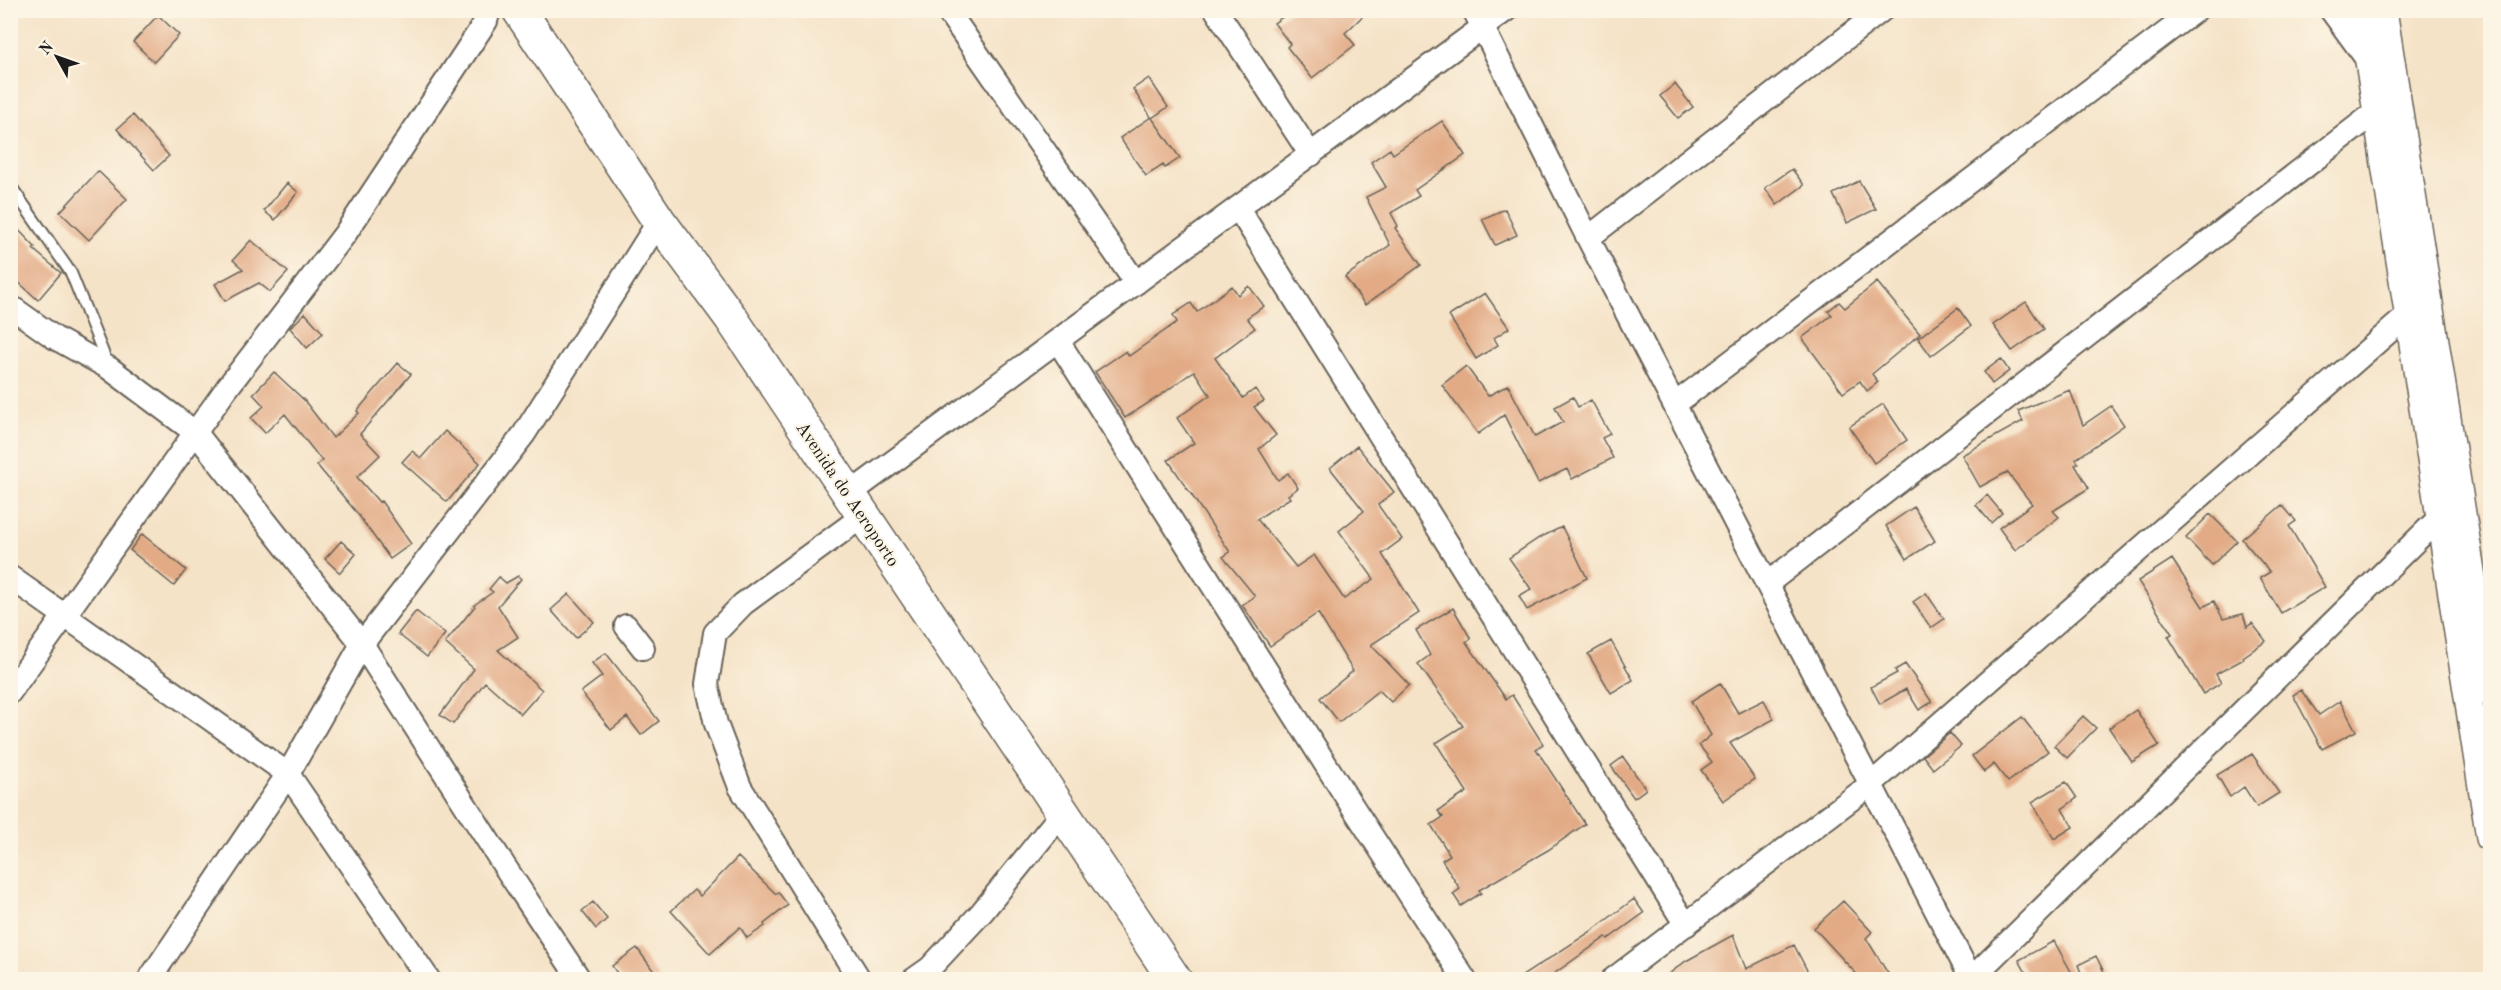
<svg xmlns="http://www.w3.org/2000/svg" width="2501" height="990" font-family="'Old Standard TT',serif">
<rect width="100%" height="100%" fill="#fcf5e5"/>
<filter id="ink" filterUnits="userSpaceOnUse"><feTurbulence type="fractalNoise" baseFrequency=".0167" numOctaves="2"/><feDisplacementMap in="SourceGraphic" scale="12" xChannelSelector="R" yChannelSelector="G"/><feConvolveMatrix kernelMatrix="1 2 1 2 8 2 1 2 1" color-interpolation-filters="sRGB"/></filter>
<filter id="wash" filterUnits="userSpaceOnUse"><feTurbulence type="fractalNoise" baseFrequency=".008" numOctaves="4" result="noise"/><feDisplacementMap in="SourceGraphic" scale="24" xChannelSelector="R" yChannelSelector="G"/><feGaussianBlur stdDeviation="1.35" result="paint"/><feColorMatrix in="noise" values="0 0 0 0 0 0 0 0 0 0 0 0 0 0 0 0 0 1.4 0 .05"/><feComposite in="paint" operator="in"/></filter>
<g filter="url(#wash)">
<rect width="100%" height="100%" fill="#f5e3c8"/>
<g id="blocks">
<!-- building -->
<path fill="#e2aa85" d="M 1293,10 L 1369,10 L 1345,33 L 1355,45 L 1312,78 L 1287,47 L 1290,44 L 1274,23 Z
M 158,15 L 179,35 L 154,62 L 133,42 Z
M 1149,78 L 1168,107 L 1152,118 L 1180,158 L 1165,168 L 1163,165 L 1146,176 L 1120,138 L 1151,117 L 1133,89 Z
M 1675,84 L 1693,107 L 1678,118 L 1660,96 Z
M 133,115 L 169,156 L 154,170 L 117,129 Z
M 1442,121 L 1465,155 L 1415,190 L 1419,196 L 1391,213 L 1398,226 L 1395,228 L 1421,265 L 1365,305 L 1345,277 L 1390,245 L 1366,197 L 1386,187 L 1371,162 L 1390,149 L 1393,154 Z
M 1792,169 L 1804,185 L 1777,205 L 1765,188 Z
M 98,171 L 127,199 L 89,240 L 60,212 Z
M 1859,181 L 1876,209 L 1847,223 L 1833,194 Z
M 287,183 L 298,192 L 275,220 L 264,211 Z
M 1505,209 L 1517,235 L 1495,245 L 1482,219 Z
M 10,221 L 35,247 L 33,249 L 61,273 L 38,300 L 15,279 L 10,279 Z
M 251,240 L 288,272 L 270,292 L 259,283 L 225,301 L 215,284 L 243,269 L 233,260 Z
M 1877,282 L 1920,334 L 1872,374 L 1878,382 L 1867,391 L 1860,381 L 1843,393 L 1802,338 L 1832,315 L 1828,311 L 1839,302 L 1845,308 Z
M 1232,286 L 1238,295 L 1249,286 L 1264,306 L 1247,318 L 1255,328 L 1215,358 L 1243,398 L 1255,389 L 1264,401 L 1254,407 L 1276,435 L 1259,449 L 1278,480 L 1288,473 L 1298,488 L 1288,495 L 1290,498 L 1257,519 L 1296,567 L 1314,555 L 1344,599 L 1374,579 L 1339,531 L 1364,511 L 1330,468 L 1357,446 L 1394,492 L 1378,505 L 1402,539 L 1382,554 L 1419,613 L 1371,645 L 1409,685 L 1391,702 L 1379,690 L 1339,722 L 1320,698 L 1353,671 L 1318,613 L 1270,646 L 1242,605 L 1255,596 L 1223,557 L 1230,552 L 1168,460 L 1194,443 L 1177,418 L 1210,395 L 1194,371 L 1161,395 L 1125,418 L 1095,372 L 1126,351 L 1129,356 L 1177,322 L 1173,315 L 1191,303 L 1197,312 Z
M 1485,293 L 1509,328 L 1494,338 L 1498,345 L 1476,359 L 1449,316 Z
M 2026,302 L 2044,329 L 2012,351 L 1993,325 Z
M 1958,308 L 1971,326 L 1931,356 L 1918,338 Z
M 305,313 L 323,333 L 307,348 L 290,328 Z
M 2001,359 L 2009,371 L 1992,384 L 1984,372 Z
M 398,363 L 411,374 L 360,434 L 380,455 L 357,477 L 379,502 L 381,501 L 411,544 L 390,559 L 357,513 L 317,465 L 322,461 L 285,414 L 265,433 L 251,418 L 264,406 L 253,394 L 274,372 L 304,400 L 333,438 L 359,413 L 357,411 Z
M 1466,366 L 1488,396 L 1508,385 L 1535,437 L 1563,422 L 1555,407 L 1573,397 L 1578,407 L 1591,400 L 1610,434 L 1602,438 L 1613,458 L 1572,479 L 1567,469 L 1538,483 L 1504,415 L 1478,434 L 1442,385 Z
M 2070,390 L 2083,425 L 2111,406 L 2124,425 L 2076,459 L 2078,463 L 2075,465 L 2089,488 L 2053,511 L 2059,517 L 2015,550 L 1999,528 L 2032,504 L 2007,472 L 1980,487 L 1962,455 L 2023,421 L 2018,411 Z
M 1883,404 L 1907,440 L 1874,463 L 1849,427 Z
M 445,431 L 480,463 L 447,502 L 402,462 L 412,451 L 421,458 Z
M 1987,495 L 2002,513 L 1991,523 L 1976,505 Z
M 2282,505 L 2296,521 L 2289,526 L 2325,587 L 2281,613 L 2260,578 L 2270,572 L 2242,539 Z
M 1914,507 L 1935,541 L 1907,559 L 1886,526 Z
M 2210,514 L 2237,541 L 2212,565 L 2186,538 Z
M 1562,527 L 1587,578 L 1527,610 L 1519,596 L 1531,589 L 1509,558 L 1539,538 Z
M 142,534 L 186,570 L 174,586 L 130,550 Z
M 341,541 L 356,554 L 340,573 L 325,559 Z
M 2172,559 L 2203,607 L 2214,601 L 2223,619 L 2243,614 L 2247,627 L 2252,623 L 2266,641 L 2243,657 L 2244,659 L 2216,674 L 2221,683 L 2203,694 L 2168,636 L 2172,634 L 2138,581 Z
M 518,576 L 521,579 L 498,606 L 518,637 L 498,650 L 542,690 L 521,714 L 485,682 L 453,724 L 440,715 L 474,669 L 445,643 L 475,606 L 474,605 L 493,592 L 489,589 L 499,577 L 506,583 Z
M 1926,593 L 1944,619 L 1931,628 L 1913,602 Z
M 569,594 L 594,622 L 576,638 L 551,610 Z
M 1453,608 L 1471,639 L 1466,642 L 1506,699 L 1512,695 L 1543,744 L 1536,749 L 1585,824 L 1548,850 L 1479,890 L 1481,893 L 1461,906 L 1453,894 L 1460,889 L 1442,860 L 1450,855 L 1431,825 L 1443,817 L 1438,811 L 1467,792 L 1436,743 L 1463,726 L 1418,664 L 1430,655 L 1416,630 Z
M 416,611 L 445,634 L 427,657 L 398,634 Z
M 1611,641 L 1633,680 L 1611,693 L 1588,654 Z
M 606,653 L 659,721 L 641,735 L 627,717 L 611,730 L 581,692 L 602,676 L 592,663 Z
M 1905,664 L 1932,702 L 1919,710 L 1906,689 L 1880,704 L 1871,687 L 1897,673 L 1895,670 Z
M 1720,683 L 1738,713 L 1764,700 L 1774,719 L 1730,743 L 1755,779 L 1723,801 L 1701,770 L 1712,762 L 1699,745 L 1711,735 L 1691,701 Z
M 2301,690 L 2319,715 L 2340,701 L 2356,731 L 2322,749 L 2293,695 Z
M 2136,710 L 2159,745 L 2132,762 L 2109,728 Z
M 2083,716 L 2096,728 L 2067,758 L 2054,746 Z
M 2022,717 L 2048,751 L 2008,782 L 1994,764 L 1984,772 L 1972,756 Z
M 1950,733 L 1961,746 L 1933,769 L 1923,756 Z
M 2252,754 L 2279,793 L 2257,807 L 2244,787 L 2230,797 L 2217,775 Z
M 1623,757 L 1646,789 L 1634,798 L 1611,766 Z
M 2066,782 L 2077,798 L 2062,809 L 2073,827 L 2054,839 L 2032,802 Z
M 738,857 L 776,894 L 778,892 L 788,905 L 764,924 L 765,926 L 747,938 L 740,927 L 710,954 L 671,911 L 694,890 L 700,896 Z
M 1634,899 L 1644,913 L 1608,939 L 1606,937 L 1545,980 L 1516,980 L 1593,930 Z
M 1843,901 L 1872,932 L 1866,938 L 1892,980 L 1862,980 L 1814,928 Z
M 593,902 L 607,919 L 596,929 L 582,911 Z
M 1733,935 L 1746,969 L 1794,945 L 1812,980 L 1661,980 L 1686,961 Z
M 2054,941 L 2073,975 L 2065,980 L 2030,980 L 2019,960 Z
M 637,948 L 660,980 L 622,980 L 612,966 Z
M 2096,956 L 2108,980 L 2084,980 L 2078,965 Z"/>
</g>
</g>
<g filter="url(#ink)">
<use href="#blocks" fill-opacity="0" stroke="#686258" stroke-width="1.5"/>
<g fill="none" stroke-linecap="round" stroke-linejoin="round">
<!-- service casing -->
<g stroke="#686258" stroke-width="14">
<path id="service" d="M 10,185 L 71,273 L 108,365"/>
</g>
<!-- minor casing -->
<g stroke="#686258" stroke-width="26">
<path id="minor" d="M 947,10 L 1136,283
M 1216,10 L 1311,155
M 1474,10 L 1588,238 L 1972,980
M 2331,10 L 2369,62
M 1238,208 L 1686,925
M 1588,238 L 1882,10
M 10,306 L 55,338 L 109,368 L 196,433 L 362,644 L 505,867 L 580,980
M 1058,341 L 1347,798 L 1465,980
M 1675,404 L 2196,10
M 848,495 L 1506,10
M 10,577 L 288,774 L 429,980
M 1768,583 L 2377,111
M 626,626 L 643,648
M 10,692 L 227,388 L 345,234 L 486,21 L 489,10
M 149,980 L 288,774 L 362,644 L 524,434 L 659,221
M 860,980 L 740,787 L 716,724 L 707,684 L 715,633 L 743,604 L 863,516
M 913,980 L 930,968 L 982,912 L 1062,813
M 1612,980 L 1870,785 L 2408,315
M 1970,980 L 2439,518 L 2452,515"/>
</g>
<!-- tertiary casing -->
<g stroke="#686258" stroke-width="30">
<path id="tertiary" d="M 2361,10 L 2490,838
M 2383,10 L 2490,692"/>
</g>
<!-- primary casing -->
<g stroke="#686258" stroke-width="36">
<path id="primary" d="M 519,10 L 659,221 L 731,318 L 1175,980"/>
</g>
<!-- service -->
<use href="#service" stroke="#fff" stroke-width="10"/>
<!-- minor -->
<use href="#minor" stroke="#fff" stroke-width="22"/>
<!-- tertiary -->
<use href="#tertiary" stroke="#fff" stroke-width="27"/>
<!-- primary -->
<use href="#primary" stroke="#fff" stroke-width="33"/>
</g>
</g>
<g text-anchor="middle" stroke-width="4.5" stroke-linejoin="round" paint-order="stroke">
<!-- street labels -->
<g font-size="18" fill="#1c1c1c" stroke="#fcf5e5">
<text transform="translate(848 494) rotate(56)" y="6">Avenida do Aeroporto</text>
</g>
</g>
<!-- margin -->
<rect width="2501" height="990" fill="none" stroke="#fcf5e5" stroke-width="36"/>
<!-- north arrow -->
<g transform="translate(57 57) rotate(310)" stroke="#fcf5e5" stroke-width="4.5" paint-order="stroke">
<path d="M0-4.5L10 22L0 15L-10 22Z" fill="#1c1c1c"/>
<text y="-9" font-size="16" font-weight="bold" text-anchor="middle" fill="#1c1c1c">N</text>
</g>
</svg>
